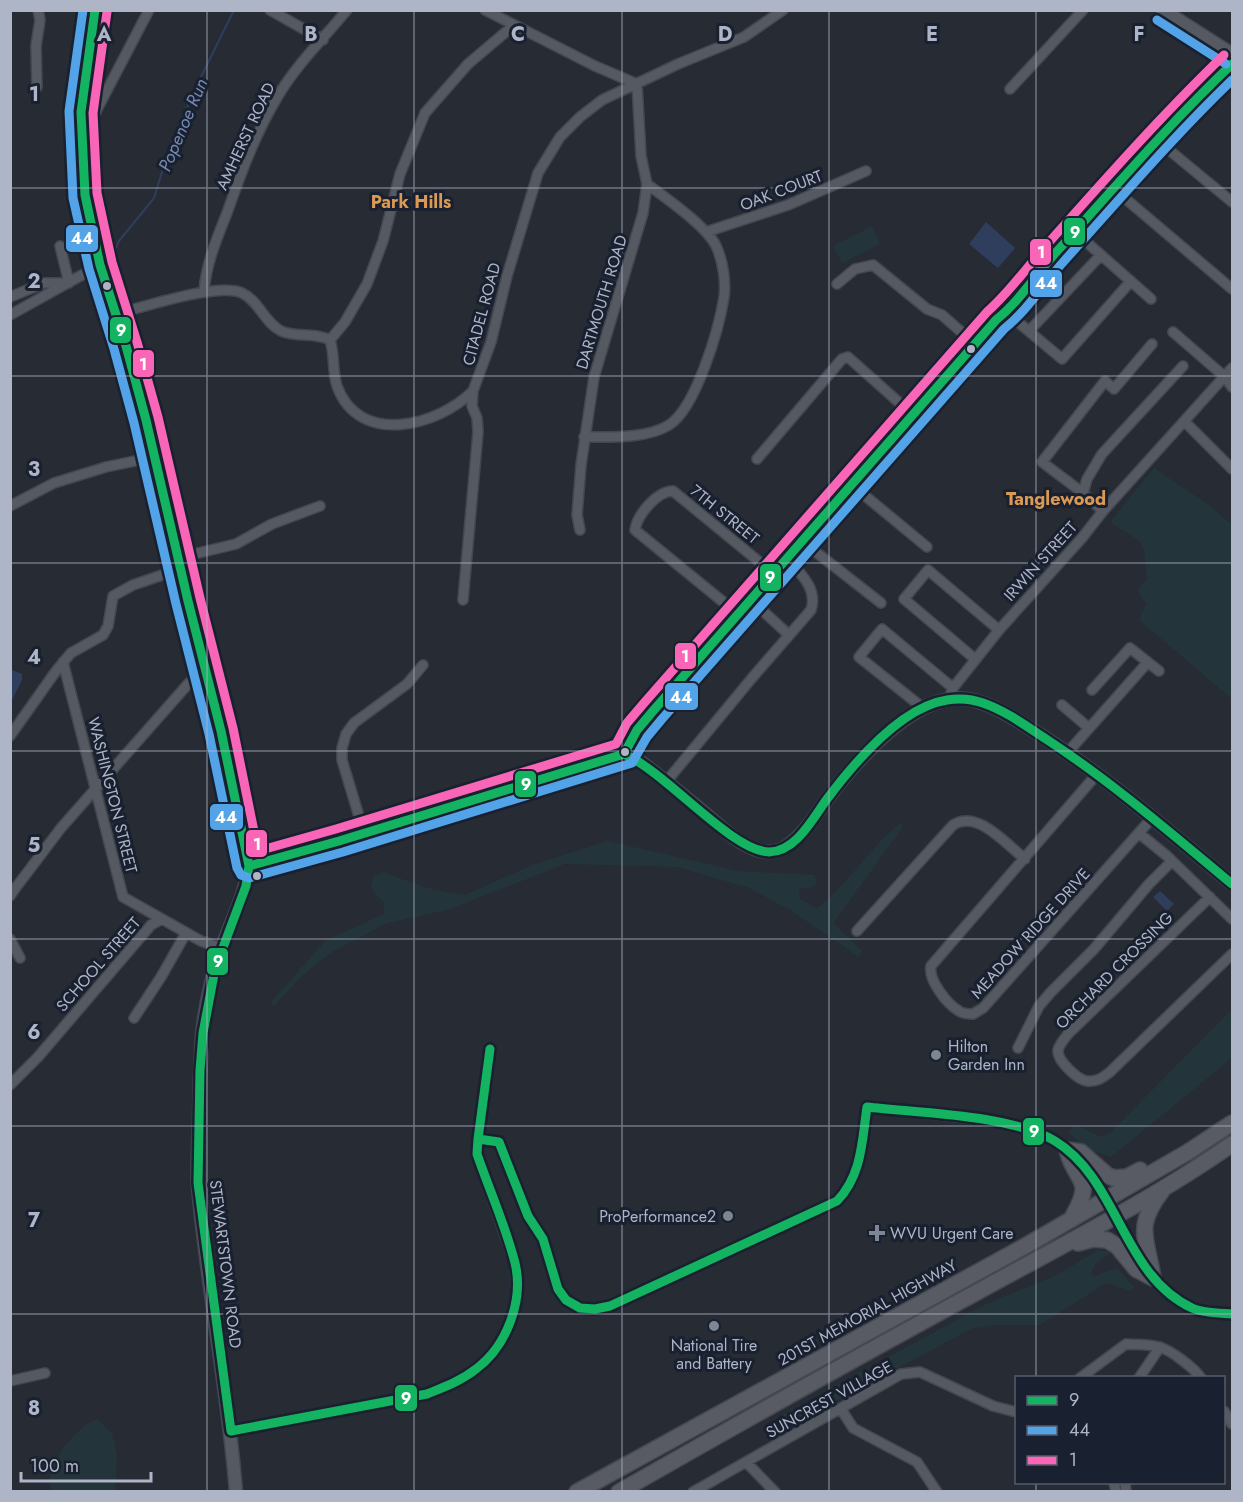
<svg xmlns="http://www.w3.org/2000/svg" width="1243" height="1502" font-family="Jost,sans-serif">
<rect width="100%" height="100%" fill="#262b34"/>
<!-- green -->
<path fill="#23353a" d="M 872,226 L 880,244 L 842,263 L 833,246 Z
M 1154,468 L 1209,505 L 1232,525 L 1232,699 L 1139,620 L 1146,604 L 1137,590 L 1147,580 L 1144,551 L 1140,541 L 1110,522 Z
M 903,821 L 901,830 L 833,923 L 862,951 L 859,957 L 790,910 L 749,888 L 678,867 L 565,864 L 448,910 L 387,923 L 332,952 L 302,976 L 274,1006 L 271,1002 L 325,941 L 384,914 L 384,903 L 371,888 L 373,877 L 382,872 L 434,890 L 465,895 L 532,865 L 608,841 L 737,871 L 814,875 L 817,884 L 808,889 L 799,888 L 799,898 L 817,908 C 850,883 870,846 903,821 Z
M 1232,1009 L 1232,1058 L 1111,1157 L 1083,1147 L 1069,1132 L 1074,1124 L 1101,1137 L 1110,1133 Z
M 1098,1250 L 1112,1252 L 1096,1263 L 1091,1273 L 1095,1276 L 1117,1268 L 1134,1287 L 1131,1291 L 1106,1283 L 1040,1325 L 995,1325 L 973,1328 L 790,1425 L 782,1415 L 982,1306 L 1057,1275 Z
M 97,1419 L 112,1434 L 117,1454 L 115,1491 L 51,1491 C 43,1467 75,1427 97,1419 Z"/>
<!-- water -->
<path fill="#2f3e5d" d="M 986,222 L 1015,248 L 998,268 L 969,244 Z
M 12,670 L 22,674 L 22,680 L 11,702 Z
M 1160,891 L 1174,904 L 1167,911 L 1153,897 Z"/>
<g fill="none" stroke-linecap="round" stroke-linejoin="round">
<!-- stream -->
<path stroke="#2f3e5d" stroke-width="2" d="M 108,266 L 119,241 L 154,198 L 170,146 L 199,81 L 234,10"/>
<!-- minor casing -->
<g stroke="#44474f" stroke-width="12">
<path id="minor" d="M 270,10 L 323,40
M 485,10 L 595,66 L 637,84
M 37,87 L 36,46 L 40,20 L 38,10
M 1010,89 L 1083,10
M 82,138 L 149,10
M 1157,140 L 1232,202
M 1114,189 L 1232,289
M 706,232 L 788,205 L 866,171
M 1075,232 L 1151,299
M 837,284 L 855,269 L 873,265 L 927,309 L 942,315 L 975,344
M 204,291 C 206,264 217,238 227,213 C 241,173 256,132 278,96 C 297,64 324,38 347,10
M 10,297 L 44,283 L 69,283 L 60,246
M 1006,312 L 1062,359 L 1131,281
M 116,314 C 144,307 218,282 242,293 C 259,301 264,322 281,331 C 297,338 315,332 330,340 C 335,355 332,371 337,386 C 359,447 438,426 473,391
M 10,315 L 100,265
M 1030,330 L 1101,255
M 1173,332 L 1225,377 L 1232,387
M 330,340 L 345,322 L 367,284 L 383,241 L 400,174 L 425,113 L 468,64 L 514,25
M 1185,422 L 1232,469
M 584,437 C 609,437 647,439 669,425 C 696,408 719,329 724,297 C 726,282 723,262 717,248 C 709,228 666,198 647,184
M 757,459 L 842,359 L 848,357 L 913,415
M 852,485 L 927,547
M 1083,493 L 1042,462 L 1105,381 L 1114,389 L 1152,344
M 10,506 L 54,483 L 106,467 L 154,457
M 1103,511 L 1083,493 L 1087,479 L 1102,454 L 1183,366
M 580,530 L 577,515 L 581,465 L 594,377 L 643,213 L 647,184 L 641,156 L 637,84
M 803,542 L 881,603
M 177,558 L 236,544 L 272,524 L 320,506
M 463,600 L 478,432 L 477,418 L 472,406 L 473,391 L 491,342 L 507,276 L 538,173 L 560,137 L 580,117 L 602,100 L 678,64 L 744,37 L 783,10
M 751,600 L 789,635
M 738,614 L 635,530 C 637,515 657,491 673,491 L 774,574
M 975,659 L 904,599 L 928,570 L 999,630
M 63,662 L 123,897 L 201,941 L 222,948
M 1092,690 L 1130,648 L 1159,671
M 949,698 L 953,688 L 999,630 L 1082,538 L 1103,511 L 1232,368
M 1062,705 L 1089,728
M 923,708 L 859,657 L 882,629 L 953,688
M 10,736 L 56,671 L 71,653 L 103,635 L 108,626 L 113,596 L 133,585 L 180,569
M 1068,752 L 1148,662
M 624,754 L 637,730 L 653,711 L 996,320 L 1006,312 L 1047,262 L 1186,108 L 1232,64
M 1097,774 L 931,966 C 928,980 947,1004 959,1011 C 963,1014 968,1014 973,1014 L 983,1008 L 1152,818
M 666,782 L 752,678 L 811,610 C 818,589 801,574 788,559
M 364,833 L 342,760 L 342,748 L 346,734 L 354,723 L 407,684 L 423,665
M 1140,834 L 1167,856 L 1232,919
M 10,896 L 14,890 L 61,828 L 188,684 L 205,669
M 1210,897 L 1068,1034 C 1065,1038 1059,1045 1058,1050 C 1057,1061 1078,1080 1087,1081 C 1097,1082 1102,1078 1110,1072 L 1232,954
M 857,931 L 953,825 C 977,809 1006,844 1025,859
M 10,939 L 20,958
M 134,1018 L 161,977 L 186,933
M 1018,1048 L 1039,1006 L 1051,992 L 1094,949 L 1149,884 L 1172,861
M 490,1049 L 478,1139 L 499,1142 L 528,1216 L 543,1239 L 558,1289 L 566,1300 L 580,1308 L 595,1309 L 610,1306 L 837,1201 C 863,1179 862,1138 867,1107 C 894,1110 922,1113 949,1116 C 984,1120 1023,1123 1055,1141 C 1118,1177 1125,1280 1192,1308 C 1203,1312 1220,1313 1232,1314
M 10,1085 L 38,1057 L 151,925 L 162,919
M 1080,1378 L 1126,1344 C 1136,1345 1149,1344 1159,1347 C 1171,1350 1194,1368 1201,1378
M 1139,1378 L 1160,1347
M 10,1381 L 45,1373
M 841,1409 L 853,1428 L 917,1462 L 937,1492
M 1224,1411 L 1232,1424
M 231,1431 L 427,1394 L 455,1383 L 478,1368 L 498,1346 L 511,1321 L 517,1293 L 515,1264 L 477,1154 L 478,1139
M 747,1463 L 775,1492
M 1114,1482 L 1116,1492
M 1125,1482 L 1126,1492
M 693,1492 L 901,1374 L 920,1372 L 993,1406 L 1016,1412"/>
</g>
<!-- tertiary casing -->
<g stroke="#44474f" stroke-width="15">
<path id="tertiary" d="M 95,10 L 81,112 L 85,195 L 100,265 L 126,346 L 146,420 L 188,601 L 221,731 L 249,866 C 245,895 232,920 222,947 C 212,975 205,1006 202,1036 C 200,1066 199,1096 199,1126 C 198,1146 197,1166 198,1185 C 207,1288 228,1389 236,1492
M 1163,10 L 1232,54
M 249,866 L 339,841 L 624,754 L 638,760 C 660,776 681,794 702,811 C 720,826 738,845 761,851 C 771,853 779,852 787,846 C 804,835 816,814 828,798 C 856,761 915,692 966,699 C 990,702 1011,717 1031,729 C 1103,774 1167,830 1232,884"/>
</g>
<!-- primary casing -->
<g stroke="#434851" stroke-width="18">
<path id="primary" d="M 1073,1216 C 1095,1177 1076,1185 1067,1150 L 1081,1152 L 1107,1175 L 1114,1178 L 1127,1177 L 1140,1170
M 1078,1243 L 1093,1239 L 1107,1240 L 1117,1246 L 1136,1269 L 1153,1278
M 1153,1278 C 1147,1238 1134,1227 1162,1191
M 577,1492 L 1027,1245 L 1188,1152 L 1232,1123
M 619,1492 C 738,1424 857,1357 977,1292 C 1063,1245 1152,1200 1232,1144"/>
</g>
<!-- minor -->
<use href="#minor" stroke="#555962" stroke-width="9"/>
<!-- tertiary -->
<use href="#tertiary" stroke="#555962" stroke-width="12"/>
<!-- primary -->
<use href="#primary" stroke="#585b64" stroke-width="15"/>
<!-- bus-1 casing -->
<g stroke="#19202f" stroke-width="14">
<path id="bus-1" d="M 95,10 L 81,112 L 85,195 L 100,265 L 126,346 L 146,420 L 188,601 L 221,731 L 249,866 L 246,886 L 215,969 L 203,1033 L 200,1070 L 198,1183 L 231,1431 L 427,1394 C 444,1387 461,1381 476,1369 C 507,1346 524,1300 515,1263 C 506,1227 489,1189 477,1154 L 478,1139
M 624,754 L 637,730 L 653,711 L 996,320 C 1021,300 1038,271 1060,248 C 1116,186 1171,122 1232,64
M 249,866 L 339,841 L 624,754 C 666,772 731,851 769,852 C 796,852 813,818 827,799 C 854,763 901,707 947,700 C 959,698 972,699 983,703 C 1006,711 1026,726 1046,739 C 1112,782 1172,834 1232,884
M 490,1049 L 478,1139 L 499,1142 L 528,1216 L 543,1239 L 558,1289 L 566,1300 L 580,1308 L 595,1309 L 610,1306 L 837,1201 C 862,1175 862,1141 867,1107 C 918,1113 1013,1115 1055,1141 C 1119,1180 1122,1275 1192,1308 C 1203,1313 1219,1313 1232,1314"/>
</g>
<!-- bus-2 casing -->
<g stroke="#19202f" stroke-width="14">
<path id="bus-2" d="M 83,10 L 69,111 L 73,198 L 89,269 L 114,349 L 134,423 L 176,604 L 209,734 L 237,868 L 241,875 L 249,878 L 343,852 L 632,763 L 647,737 L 662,719 L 1004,329 C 1028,310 1044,283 1065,260 C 1120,199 1173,137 1232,80
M 1157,20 L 1226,64"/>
</g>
<!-- bus-3 casing -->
<g stroke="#19202f" stroke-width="14">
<path id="bus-3" d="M 107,12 L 93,113 L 97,193 L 112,262 L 137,342 L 158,417 L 200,598 L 233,728 L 258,851 L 336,829 L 616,744 L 627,723 L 644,703 L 987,312 C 1011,291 1029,264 1051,240 C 1107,177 1163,114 1224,55"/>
</g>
<!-- bus-1 -->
<use href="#bus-1" stroke="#13b361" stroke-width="9"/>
<!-- bus-2 -->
<use href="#bus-2" stroke="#53a3e8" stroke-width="9"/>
<!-- bus-3 -->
<use href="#bus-3" stroke="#fa66b7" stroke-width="9"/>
</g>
<!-- grid -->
<path fill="none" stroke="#aeb5c7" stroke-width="1.5" stroke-opacity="0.55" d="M 207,10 L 207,1492M 414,10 L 414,1492M 622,10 L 622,1492M 829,10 L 829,1492M 1036,10 L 1036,1378M 10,188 L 1232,188M 10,376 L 1232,376M 10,563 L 1232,563M 10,751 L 1232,751M 10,939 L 1232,939M 10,1126 L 1232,1126M 10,1314 L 1232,1314M 1036,1482 L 1036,1492"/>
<!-- markers -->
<g fill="#aeb5c7" stroke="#19202f" stroke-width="2">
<circle cx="107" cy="286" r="5"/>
<circle cx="971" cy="349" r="5"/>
<circle cx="625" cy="752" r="5"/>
<circle cx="257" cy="876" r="5"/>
</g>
<g fill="#7e8594" stroke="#19202f" stroke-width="2">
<circle cx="936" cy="1055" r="6"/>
<circle cx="728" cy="1216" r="6"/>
<path d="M874 1224h6v6h6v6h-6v6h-6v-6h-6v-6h6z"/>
<circle cx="714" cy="1326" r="6"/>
</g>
<g text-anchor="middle" stroke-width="6" stroke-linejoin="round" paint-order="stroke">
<!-- street labels -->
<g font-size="16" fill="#aeb5c7" stroke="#19202f">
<text transform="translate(245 136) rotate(-65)" y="6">AMHERST ROAD</text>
<text transform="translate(781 190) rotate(-21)" y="6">OAK COURT</text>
<text transform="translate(601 302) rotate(-73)" y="6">DARTMOUTH ROAD</text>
<text transform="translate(481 314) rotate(-75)" y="6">CITADEL ROAD</text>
<text transform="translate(725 514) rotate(39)" y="6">7TH STREET</text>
<text transform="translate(1040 561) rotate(-48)" y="6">IRWIN STREET</text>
<text transform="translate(113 795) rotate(76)" y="6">WASHINGTON STREET</text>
<text transform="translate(1030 933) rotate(-48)" y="6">MEADOW RIDGE DRIVE</text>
<text transform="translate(98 964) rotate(-49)" y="6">SCHOOL STREET</text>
<text transform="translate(1114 970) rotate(-45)" y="6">ORCHARD CROSSING</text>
<text transform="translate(226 1264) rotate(83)" y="6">STEWARTSTOWN ROAD</text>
<text transform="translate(867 1312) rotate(-29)" y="6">201ST MEMORIAL HIGHWAY</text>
<text transform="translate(829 1399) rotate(-29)" y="6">SUNCREST VILLAGE</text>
</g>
<!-- poi labels -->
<g font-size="16" fill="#aeb5c7" stroke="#19202f" text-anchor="start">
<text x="948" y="1052">Hilton<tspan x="948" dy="18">Garden Inn</tspan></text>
<text x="716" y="1222" text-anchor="end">ProPerformance2</text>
<text x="890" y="1239">WVU Urgent Care</text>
<text x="714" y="1351" text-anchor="middle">National Tire<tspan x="714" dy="18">and Battery</tspan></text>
</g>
<!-- water labels -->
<g font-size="18" font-style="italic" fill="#7489b2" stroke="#19202f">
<text transform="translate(183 125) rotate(-67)" y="6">Popenoe Run</text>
</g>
<!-- neighbourhood labels -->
<g font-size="18" font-weight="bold" fill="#da9a55" stroke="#19202f">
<text x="411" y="208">Park Hills</text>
<text x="1056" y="505">Tanglewood</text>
</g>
</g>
<g font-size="20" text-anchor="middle" font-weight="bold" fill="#aeb5c7" stroke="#19202f" stroke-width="6" stroke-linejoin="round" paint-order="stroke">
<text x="104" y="41">A</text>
<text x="311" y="41">B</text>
<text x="518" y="41">C</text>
<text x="725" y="41">D</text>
<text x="932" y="41">E</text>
<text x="1139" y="41">F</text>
<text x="34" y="101">1</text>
<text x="34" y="288">2</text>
<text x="34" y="476">3</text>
<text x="34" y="664">4</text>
<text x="34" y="852">5</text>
<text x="34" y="1039">6</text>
<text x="34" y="1227">7</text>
<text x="34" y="1415">8</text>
</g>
<g stroke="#19202f" stroke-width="2">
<rect x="1063" y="217" width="23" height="29" rx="6" fill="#13b361"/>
<rect x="65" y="224" width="34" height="29" rx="6" fill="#53a3e8"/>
<rect x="1029" y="238" width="23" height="28" rx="6" fill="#fa66b7"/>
<rect x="1029" y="269" width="34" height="29" rx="6" fill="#53a3e8"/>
<rect x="109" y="316" width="23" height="28" rx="6" fill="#13b361"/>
<rect x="132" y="349" width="23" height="29" rx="6" fill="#fa66b7"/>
<rect x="759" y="563" width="23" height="29" rx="6" fill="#13b361"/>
<rect x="674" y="642" width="23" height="28" rx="6" fill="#fa66b7"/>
<rect x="664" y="682" width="35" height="29" rx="6" fill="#53a3e8"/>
<rect x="514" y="770" width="23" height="28" rx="6" fill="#13b361"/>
<rect x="209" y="803" width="35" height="28" rx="6" fill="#53a3e8"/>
<rect x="245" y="829" width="23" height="29" rx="6" fill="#fa66b7"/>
<rect x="206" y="947" width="23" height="29" rx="6" fill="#13b361"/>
<rect x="1022" y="1117" width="23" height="29" rx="6" fill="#13b361"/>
<rect x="394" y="1384" width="24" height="28" rx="6" fill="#13b361"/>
</g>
<g font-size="16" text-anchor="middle" font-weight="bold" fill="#fff">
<text x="1075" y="238">9</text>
<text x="82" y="244">44</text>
<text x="1041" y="258">1</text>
<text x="1046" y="289">44</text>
<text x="121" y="336">9</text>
<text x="143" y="370">1</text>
<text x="770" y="583">9</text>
<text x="685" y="662">1</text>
<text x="681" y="703">44</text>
<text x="526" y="790">9</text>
<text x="226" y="823">44</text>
<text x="257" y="850">1</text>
<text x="218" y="967">9</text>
<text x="1034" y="1137">9</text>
<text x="406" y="1404">9</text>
</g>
<!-- border -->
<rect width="1243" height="1502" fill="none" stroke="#aeb5c7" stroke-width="24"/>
<!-- legend -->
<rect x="1015" y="1376" width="210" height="108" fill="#19202f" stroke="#555c6c" stroke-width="1.5"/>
<rect x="1027" y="1396" width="30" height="9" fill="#13b361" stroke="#555c6c" stroke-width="1.5"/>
<text x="1069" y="1406" font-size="18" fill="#aeb5c7">9</text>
<rect x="1027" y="1426" width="30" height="9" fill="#53a3e8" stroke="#555c6c" stroke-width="1.5"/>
<text x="1069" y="1436" font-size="18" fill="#aeb5c7">44</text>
<rect x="1027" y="1456" width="30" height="9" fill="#fa66b7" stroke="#555c6c" stroke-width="1.5"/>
<text x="1069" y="1466" font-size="18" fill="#aeb5c7">1</text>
<!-- scale -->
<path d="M21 1472v9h130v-9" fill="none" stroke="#aeb5c7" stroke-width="3"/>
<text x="30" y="1472" font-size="18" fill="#aeb5c7" stroke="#19202f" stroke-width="4.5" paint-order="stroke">100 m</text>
</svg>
